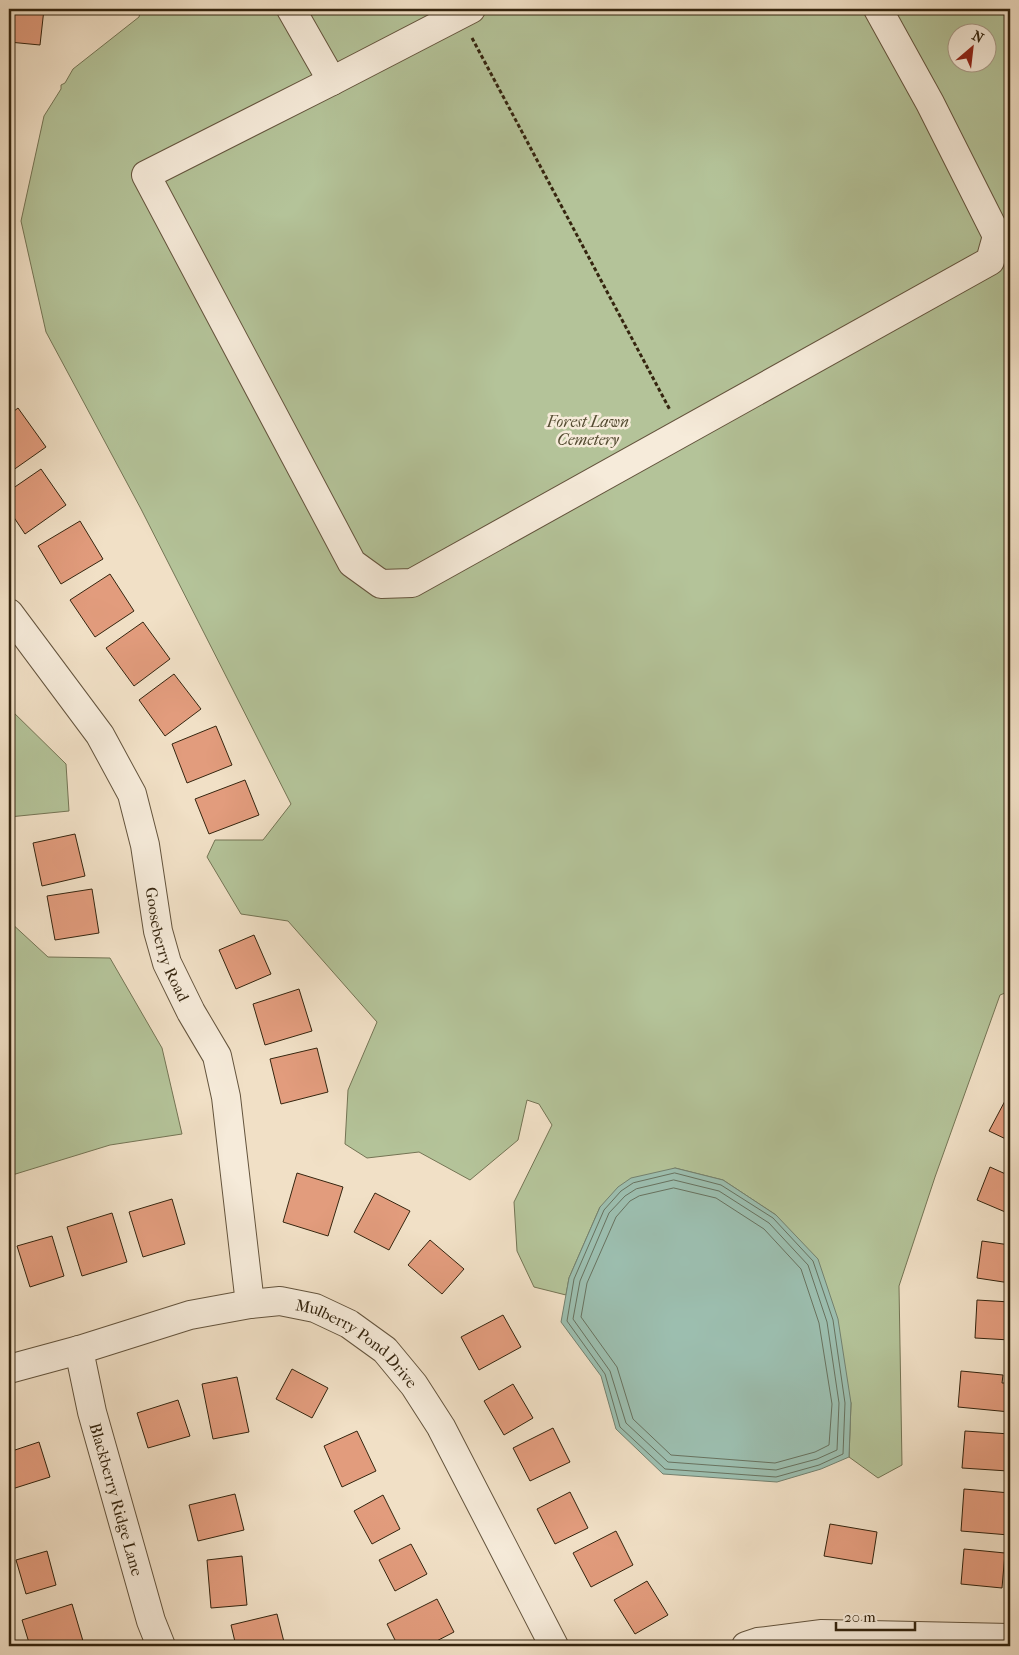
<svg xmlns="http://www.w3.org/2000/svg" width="1019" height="1655" font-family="'IM FELL French Canon',serif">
<rect width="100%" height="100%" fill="#f1e0c6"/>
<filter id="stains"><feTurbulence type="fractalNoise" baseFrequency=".004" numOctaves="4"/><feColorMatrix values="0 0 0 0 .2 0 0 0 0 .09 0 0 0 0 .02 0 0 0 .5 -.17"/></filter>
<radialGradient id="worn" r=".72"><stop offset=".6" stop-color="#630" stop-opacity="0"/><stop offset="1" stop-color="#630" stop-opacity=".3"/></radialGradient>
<!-- green -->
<path fill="#b4c399" stroke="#747454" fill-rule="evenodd" d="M 141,9 L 1010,9 L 1010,991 L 1000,995 L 935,1177 L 899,1286 L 902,1465 L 878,1478 L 849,1457 L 851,1403 L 776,1215 L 723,1180 L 675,1168 L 600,1207 L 569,1278 L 566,1295 L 534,1287 L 517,1251 L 514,1202 L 552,1125 L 539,1104 L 527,1100 L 518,1140 L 470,1180 L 419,1152 L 367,1158 L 345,1144 L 348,1090 L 377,1022 L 288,921 L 241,914 L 207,857 L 215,840 L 263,840 L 291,804 L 141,509 L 46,332 L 21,221 L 44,116 L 61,89 L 61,85 L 65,83 L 73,69 L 139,17 ZM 956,32 L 986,32 L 986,62 L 956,62 Z
M 9,708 L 66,764 L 69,811 L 9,817 Z
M 9,921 L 48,957 L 110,958 L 162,1048 L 182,1134 L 110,1145 L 9,1176 Z"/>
<!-- water -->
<path fill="#9cbeaf" stroke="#73816f" d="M 675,1168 L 723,1180 L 776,1215 L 818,1259 L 838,1319 L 851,1403 L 849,1457 L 821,1469 L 777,1482 L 663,1474 L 616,1429 L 601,1376 L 561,1322 L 569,1278 L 600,1207 L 618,1187 L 631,1178 Z"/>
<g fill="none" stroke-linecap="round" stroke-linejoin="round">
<!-- shore -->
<path stroke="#68725f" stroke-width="1" d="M 675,1173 L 721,1185 L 773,1218 L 813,1261 L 833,1320 L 845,1403 L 843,1454 L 819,1465 L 776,1477 L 665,1469 L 620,1427 L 605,1374 L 567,1321 L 574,1279 L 604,1210 L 621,1191 L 633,1183 Z
M 674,1180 L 719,1191 L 769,1223 L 808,1265 L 827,1322 L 839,1403 L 837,1450 L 817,1459 L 776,1470 L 668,1462 L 626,1423 L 610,1371 L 573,1319 L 580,1281 L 609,1213 L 625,1196 L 636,1189 Z
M 674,1188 L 716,1198 L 764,1229 L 801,1269 L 819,1323 L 832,1404 L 829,1445 L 815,1452 L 775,1463 L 671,1455 L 633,1419 L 617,1367 L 581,1317 L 587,1283 L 616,1217 L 630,1201 L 639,1196 Z"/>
</g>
<!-- building -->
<path fill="#e29c7d" stroke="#35250f" d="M 9,9 L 44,9 L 40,45 L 9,42 Z
M 18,408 L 46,447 L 9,473 L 9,415 Z
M 41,469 L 66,505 L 25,534 L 9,510 L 9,491 Z
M 80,521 L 103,559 L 61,584 L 38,546 Z
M 110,574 L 134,611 L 95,637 L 70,600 Z
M 143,622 L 170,659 L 134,686 L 106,648 Z
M 174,674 L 201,709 L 165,736 L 139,700 Z
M 216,726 L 232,765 L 187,783 L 172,744 Z
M 245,780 L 259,815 L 209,834 L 195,799 Z
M 75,834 L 85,876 L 42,886 L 33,843 Z
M 92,889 L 99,933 L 55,940 L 47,896 Z
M 254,935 L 271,974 L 236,989 L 219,950 Z
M 299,989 L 312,1031 L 265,1045 L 253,1004 Z
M 317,1048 L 328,1092 L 281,1104 L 270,1059 Z
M 1006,1099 L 1010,1101 L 1010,1141 L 989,1131 Z
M 990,1167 L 1010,1176 L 1010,1214 L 977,1200 Z
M 297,1173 L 343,1187 L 328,1236 L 283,1222 Z
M 375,1193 L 410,1211 L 389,1250 L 354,1232 Z
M 172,1199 L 185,1244 L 143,1257 L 129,1212 Z
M 112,1213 L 127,1262 L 82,1276 L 67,1227 Z
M 52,1236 L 64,1276 L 30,1287 L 17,1246 Z
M 430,1240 L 464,1269 L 442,1294 L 408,1265 Z
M 982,1241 L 1010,1245 L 1010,1283 L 977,1278 Z
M 977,1300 L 1010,1302 L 1010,1340 L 975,1338 Z
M 503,1315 L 521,1347 L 479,1370 L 461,1337 Z
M 292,1369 L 328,1388 L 312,1418 L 276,1399 Z
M 961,1371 L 1003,1375 L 1002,1383 L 1010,1383 L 1010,1412 L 958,1407 Z
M 237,1377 L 249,1432 L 213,1439 L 202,1384 Z
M 513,1384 L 533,1418 L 504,1435 L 484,1401 Z
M 178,1400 L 190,1436 L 148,1448 L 137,1413 Z
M 553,1428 L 570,1462 L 530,1481 L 513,1448 Z
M 357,1431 L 376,1471 L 342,1487 L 324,1446 Z
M 965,1431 L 1010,1434 L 1008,1471 L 962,1468 Z
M 39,1442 L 50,1477 L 12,1489 L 9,1479 L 9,1452 Z
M 964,1489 L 1010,1493 L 1009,1535 L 961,1531 Z
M 570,1492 L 588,1528 L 555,1544 L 537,1509 Z
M 235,1494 L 244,1530 L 198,1541 L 189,1505 Z
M 383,1495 L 400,1529 L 372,1544 L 354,1511 Z
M 830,1524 L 877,1532 L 872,1564 L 824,1556 Z
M 616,1531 L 633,1565 L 591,1587 L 573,1553 Z
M 411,1544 L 427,1574 L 395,1591 L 379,1560 Z
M 964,1549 L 1005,1553 L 1002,1588 L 961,1584 Z
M 47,1551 L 56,1585 L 26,1594 L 16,1560 Z
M 242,1556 L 247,1605 L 211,1608 L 207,1560 Z
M 647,1581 L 668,1615 L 635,1634 L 614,1600 Z
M 437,1599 L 454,1632 L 427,1646 L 398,1646 L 387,1624 Z
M 72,1604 L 83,1641 L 66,1646 L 30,1646 L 22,1620 Z
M 277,1614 L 285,1646 L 236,1646 L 231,1625 Z"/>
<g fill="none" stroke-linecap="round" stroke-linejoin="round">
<!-- minor casing -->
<g stroke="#64543d" stroke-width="30">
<g id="minor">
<path d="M 291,9 L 332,81"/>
<path d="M 471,9 L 332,81 L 146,175 L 352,563 L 381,584 L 412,583 L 990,261 L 997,236 L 930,103 L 878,9"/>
<path id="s1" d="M 9,613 L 100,735 L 132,794 L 145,845 L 158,931 L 167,963 L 191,1012 L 217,1056 L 226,1097 L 250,1304"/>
<path id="s2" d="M 79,1350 L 92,1412 L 151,1621 L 161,1646"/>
<path id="s3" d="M 9,1369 L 79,1350 L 190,1315 L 250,1304 L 280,1301 L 315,1308 L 349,1324 L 385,1350 L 414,1385 L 441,1427 L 554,1646"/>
<path d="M 746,1646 L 758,1642 L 822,1634 L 1010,1638"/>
</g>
</g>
<!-- path -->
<path stroke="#35250f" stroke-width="3" stroke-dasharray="4 2.5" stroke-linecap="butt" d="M 472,38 L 670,410"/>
<!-- minor -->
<use href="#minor" stroke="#f6ebda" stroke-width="28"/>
</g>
<g text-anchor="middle" stroke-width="5" stroke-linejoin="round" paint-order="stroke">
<!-- park labels -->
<g font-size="16" font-style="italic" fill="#554c32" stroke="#f6ebda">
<text x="588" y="427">Forest Lawn<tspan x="588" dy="18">Cemetery</tspan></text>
</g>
<!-- street labels -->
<g font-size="16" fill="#35250f" stroke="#f6ebda">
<text dy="6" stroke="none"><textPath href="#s1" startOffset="374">Gooseberry Road</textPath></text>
<text dy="6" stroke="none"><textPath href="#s3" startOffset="370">Mulberry Pond Drive</textPath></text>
<text dy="6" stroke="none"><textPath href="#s2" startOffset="154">Blackberry Ridge Lane</textPath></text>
</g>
</g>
<!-- margin -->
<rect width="1019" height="1655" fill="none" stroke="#f1e0c6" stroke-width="30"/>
<rect x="10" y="10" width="999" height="1635" fill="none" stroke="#35250f" stroke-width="2.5"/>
<rect x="15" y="15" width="989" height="1625" fill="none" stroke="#35250f"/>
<!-- north arrow -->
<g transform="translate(972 48) rotate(28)"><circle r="24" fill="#f6ebda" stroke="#a99c89"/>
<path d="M0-4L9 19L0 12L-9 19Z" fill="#8f2418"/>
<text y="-8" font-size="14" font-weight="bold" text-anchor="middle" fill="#35250f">N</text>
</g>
<!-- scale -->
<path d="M836 1622v8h79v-8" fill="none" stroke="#35250f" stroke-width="2.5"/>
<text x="844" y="1622" font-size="15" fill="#35250f" stroke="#f6ebda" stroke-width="4" paint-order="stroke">20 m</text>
<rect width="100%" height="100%" filter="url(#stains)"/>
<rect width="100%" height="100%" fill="url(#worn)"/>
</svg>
